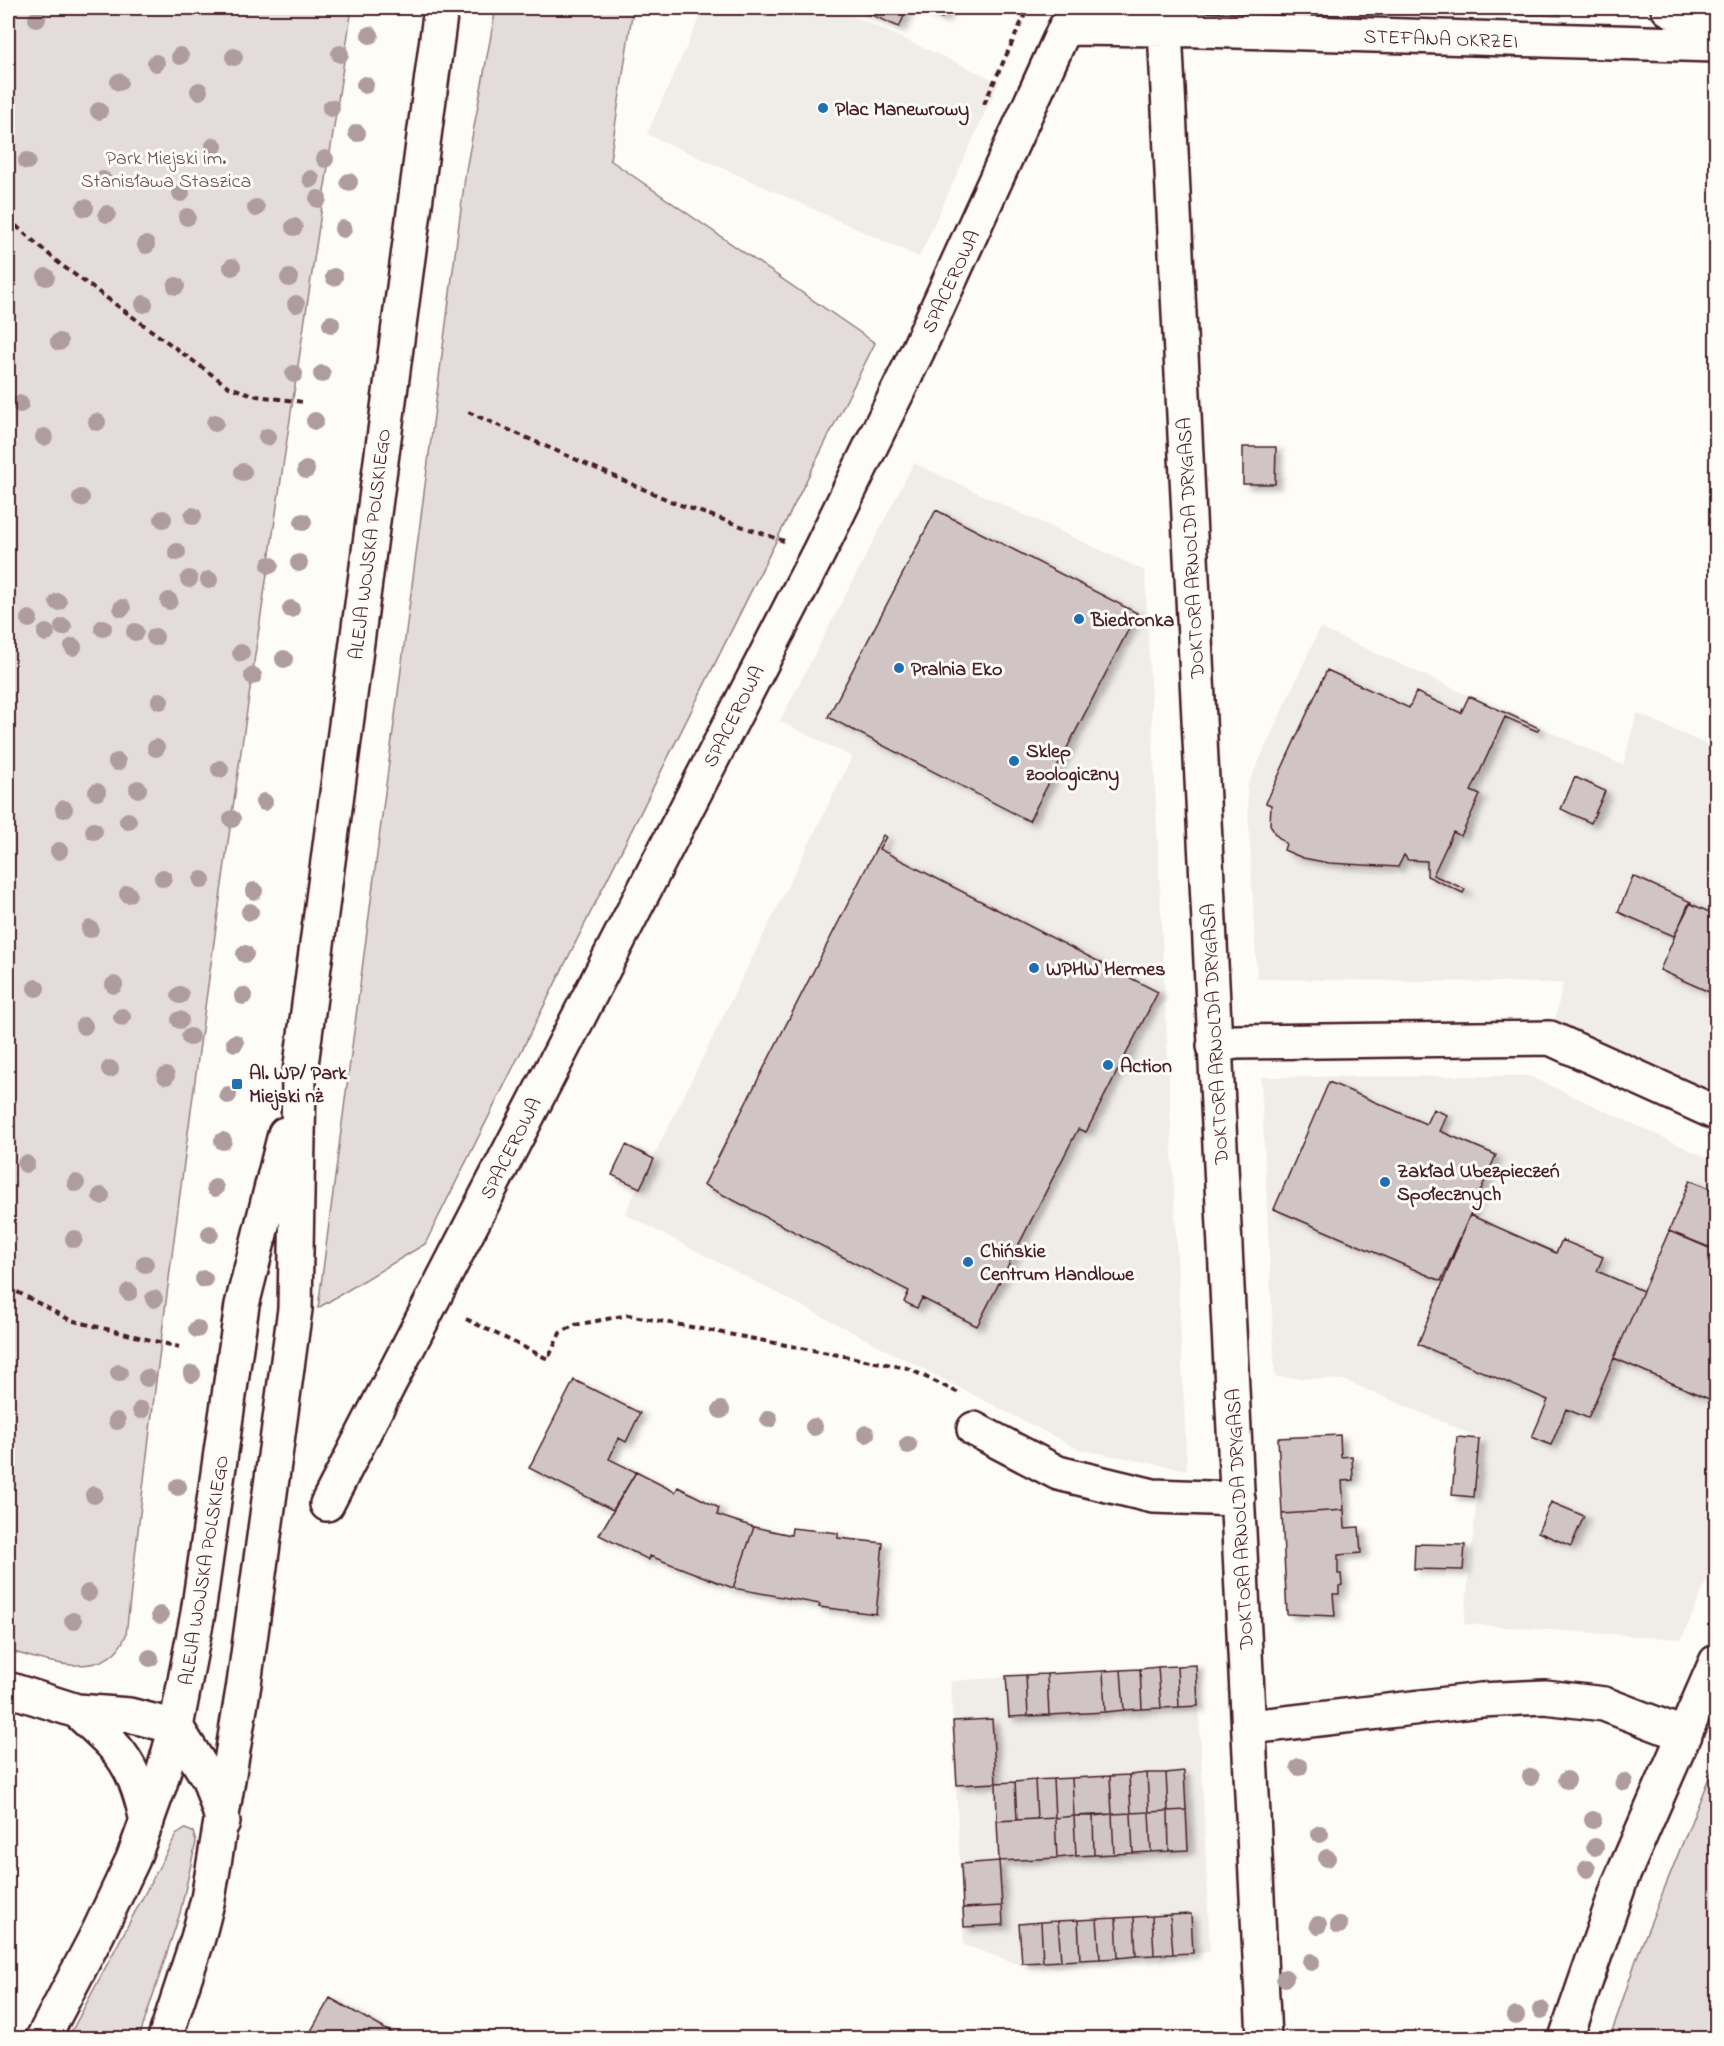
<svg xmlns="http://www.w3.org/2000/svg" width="1724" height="2046" font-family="'Indie Flower',sans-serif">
<defs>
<filter id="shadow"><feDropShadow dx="6" dy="4" stdDeviation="3" flood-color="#0004"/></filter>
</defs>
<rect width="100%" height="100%" fill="#fdfcf7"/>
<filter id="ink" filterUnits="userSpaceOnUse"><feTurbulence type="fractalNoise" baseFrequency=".0167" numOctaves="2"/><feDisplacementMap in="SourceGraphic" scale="12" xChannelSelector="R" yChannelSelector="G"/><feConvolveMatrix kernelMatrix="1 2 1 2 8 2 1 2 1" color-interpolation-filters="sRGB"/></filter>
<g filter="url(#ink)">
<!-- built -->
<path fill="#f0ece8" d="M 704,8 L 835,8 L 999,82 L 919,257 L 647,134 Z
M 914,463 L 1145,571 L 1187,1470 L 1078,1449 L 625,1214 L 852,757 L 780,721 Z
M 1320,628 L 1623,765 L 1637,713 L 1716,749 L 1716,1092 L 1554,1024 L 1563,983 L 1257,979 L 1247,787 Z
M 1529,1076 L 1716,1162 L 1716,1558 L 1682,1639 L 1464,1624 L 1483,1439 L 1344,1380 L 1275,1377 L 1261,1077 Z
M 1197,1664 L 1210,1952 L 1021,1965 L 964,1945 L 951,1681 Z"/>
<!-- green -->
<path fill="#e3dcda" stroke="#967e82" stroke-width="1.5" d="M 8,8 L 352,8 C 270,549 187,1091 126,1635 C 107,1684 45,1661 8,1650 Z
M 496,8 L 633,8 L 610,160 L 875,343 L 425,1244 L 318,1308 L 466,170 Z
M 1342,8 L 1546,8 L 1562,16 Z
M 1716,1760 L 1716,2038 L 1610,2038 L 1638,1954 Z
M 185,1829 L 193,1832 L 196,1842 L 180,1913 L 139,2038 L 68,2038 L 176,1835 Z"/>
<!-- building -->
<path fill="#d0c5c4" stroke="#4a1f2b" stroke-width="1.5" filter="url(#shadow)" d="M 856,8 L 895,8 L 906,12 L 899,27 Z
M 920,8 L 948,8 L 942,18 Z
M 1243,447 L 1276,447 L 1275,484 L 1243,484 Z
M 936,510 L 1137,613 L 1029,821 L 828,717 Z
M 1327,670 L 1409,708 L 1416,692 L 1461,713 L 1469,696 L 1539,728 L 1537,731 L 1505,717 L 1471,791 L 1480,795 L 1461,836 L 1453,832 L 1433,875 L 1465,889 L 1463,893 L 1427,876 L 1427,861 L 1408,860 L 1404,855 L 1398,867 L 1329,863 L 1303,858 L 1284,850 L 1286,844 L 1275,834 L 1270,824 L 1271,805 L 1266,803 Z
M 1575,777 L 1605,791 L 1591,823 L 1561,809 Z
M 883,835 L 886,837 L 879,849 L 1158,992 L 1086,1132 L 1078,1129 L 977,1326 L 922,1298 L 917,1308 L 904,1302 L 909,1291 L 704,1185 Z
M 1633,876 L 1691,902 L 1674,936 L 1618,912 Z
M 1689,903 L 1716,915 L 1716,995 L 1660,970 Z
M 1329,1082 L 1426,1124 L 1433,1109 L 1447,1115 L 1440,1131 L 1496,1155 L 1441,1281 L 1274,1209 Z
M 626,1145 L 654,1159 L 640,1188 L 612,1175 Z
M 1690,1180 L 1716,1191 L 1716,1250 L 1669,1231 Z
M 1470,1215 L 1556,1253 L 1562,1240 L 1603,1257 L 1597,1271 L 1643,1291 L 1588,1418 L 1566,1409 L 1551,1445 L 1532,1437 L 1548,1400 L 1418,1344 Z
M 1669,1231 L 1716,1251 L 1716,1402 L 1614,1358 Z
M 574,1380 L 640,1413 L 626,1442 L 619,1438 L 609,1459 L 636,1472 L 613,1510 L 529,1468 Z
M 1340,1435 L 1341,1457 L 1352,1456 L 1353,1480 L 1342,1481 L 1344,1510 L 1282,1514 L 1278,1438 Z
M 1457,1437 L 1479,1439 L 1474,1497 L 1452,1495 Z
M 636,1472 L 675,1492 L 678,1487 L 719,1508 L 717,1515 L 754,1527 L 733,1588 L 650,1556 L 649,1560 L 599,1535 Z
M 1551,1502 L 1584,1516 L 1571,1546 L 1538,1532 Z
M 1344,1510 L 1345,1528 L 1359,1527 L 1361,1553 L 1338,1555 L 1338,1574 L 1341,1574 L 1342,1585 L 1339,1586 L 1339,1594 L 1333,1594 L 1335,1616 L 1287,1614 L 1282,1514 Z
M 754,1527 L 791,1535 L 792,1528 L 838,1533 L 838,1538 L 883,1543 L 876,1614 L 819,1607 L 820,1604 L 733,1588 Z
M 1415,1544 L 1465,1545 L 1463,1570 L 1414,1569 Z
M 1196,1665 L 1198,1706 L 1179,1707 L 1177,1666 Z
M 1177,1666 L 1179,1707 L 1161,1708 L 1158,1667 Z
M 1158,1667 L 1161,1708 L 1142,1709 L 1140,1669 Z
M 1140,1669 L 1142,1709 L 1124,1710 L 1121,1670 Z
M 1121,1670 L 1124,1710 L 1105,1712 L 1103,1671 Z
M 1103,1671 L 1105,1712 L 1049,1715 L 1047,1674 Z
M 1047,1674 L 1049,1715 L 1028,1716 L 1026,1675 Z
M 1026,1675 L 1028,1716 L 1009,1717 L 1006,1676 Z
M 992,1719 L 996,1783 L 957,1785 L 953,1721 Z
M 1184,1771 L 1186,1810 L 1168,1811 L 1166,1773 Z
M 1147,1773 L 1166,1773 L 1168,1811 L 1149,1812 Z
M 1147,1773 L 1149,1812 L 1131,1813 L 1129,1775 Z
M 1129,1775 L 1131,1813 L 1112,1814 L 1110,1776 Z
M 1110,1776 L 1112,1814 L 1074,1816 L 1072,1778 Z
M 1072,1778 L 1074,1816 L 1055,1818 L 1053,1779 Z
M 1053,1779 L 1055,1818 L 1037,1819 L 1035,1780 Z
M 1035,1780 L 1037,1819 L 1017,1820 L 1015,1782 Z
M 1015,1782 L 1017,1820 L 997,1821 L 996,1783 Z
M 1186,1810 L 1188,1850 L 1169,1851 L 1168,1811 Z
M 1168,1811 L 1169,1851 L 1151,1852 L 1149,1812 Z
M 1149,1812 L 1151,1852 L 1133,1853 L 1131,1813 Z
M 1131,1813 L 1133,1853 L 1114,1854 L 1112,1814 Z
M 1112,1814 L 1114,1854 L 1094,1855 L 1093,1816 Z
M 1074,1816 L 1093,1816 L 1094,1855 L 1076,1856 Z
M 1074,1816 L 1076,1856 L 1057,1858 L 1055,1818 Z
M 1055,1818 L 1057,1858 L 999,1861 L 997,1821 Z
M 999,1861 L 1002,1906 L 963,1908 L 961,1864 Z
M 1002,1906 L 1003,1925 L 964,1927 L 963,1908 Z
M 1191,1914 L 1193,1953 L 1173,1954 L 1170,1915 Z
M 1170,1915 L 1173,1954 L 1154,1955 L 1152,1916 Z
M 1152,1916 L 1154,1955 L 1136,1956 L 1134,1917 Z
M 1134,1917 L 1136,1956 L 1118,1958 L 1116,1918 Z
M 1116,1918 L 1118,1958 L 1100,1959 L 1097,1919 Z
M 1097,1919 L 1100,1959 L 1080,1960 L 1078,1920 Z
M 1078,1920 L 1080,1960 L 1061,1961 L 1058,1921 Z
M 1058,1921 L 1061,1961 L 1043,1962 L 1041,1922 Z
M 1041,1922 L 1043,1962 L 1022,1963 L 1019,1924 Z
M 330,1998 L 401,2038 L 307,2038 Z"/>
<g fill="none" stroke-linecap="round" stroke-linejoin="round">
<!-- minor casing -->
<g stroke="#4a1f2b" stroke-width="38">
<path id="minor" d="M 1668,8 L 1716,34
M 1214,1046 L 1236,1042 L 1550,1038 L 1716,1113
M 974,1429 L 1058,1473 L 1153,1496 L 1238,1499
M 327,1504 L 819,552 L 917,352 L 1065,28 L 1165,29 L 1164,8
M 8,1689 L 77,1711 L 129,1715 L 176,1727 L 209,1779 L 223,1822
M 77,1711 C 120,1750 135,1762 147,1822
M 1251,1727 L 1481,1700 L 1545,1697 L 1604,1704 L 1685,1735
M 1264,2038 L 1165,29 L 1716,45
M 1566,2038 L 1620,1882 L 1716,1662"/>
</g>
<!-- major casing -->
<g stroke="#4a1f2b" stroke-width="38">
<path id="major" d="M 43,2038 L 98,1933 L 133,1859 L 160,1784 L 176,1727 L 198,1613 L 242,1305 L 285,1134
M 165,2038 L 198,1938 L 208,1899 L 244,1684 L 295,1309 L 299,1080 L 441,8"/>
</g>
<!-- path -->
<path stroke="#4a1f2b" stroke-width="4" stroke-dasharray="6 4.5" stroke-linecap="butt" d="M 984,104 L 1028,8
M 8,219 L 60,264 L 229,387 L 257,396 L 303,402
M 468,412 L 675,503 L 784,541
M 8,1287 L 70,1320 L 179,1347
M 466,1319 L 548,1359 L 560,1333 L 575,1325 L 628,1315 L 907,1368 L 961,1394"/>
<!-- minor -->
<use href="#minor" stroke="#fdfcf7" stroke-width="33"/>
<!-- major -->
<use href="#major" stroke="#fdfcf7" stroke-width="33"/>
</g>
<!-- trees -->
<g fill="#af9c9f">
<circle cx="37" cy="19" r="9"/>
<circle cx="370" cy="35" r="9"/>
<circle cx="340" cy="54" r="9"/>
<circle cx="180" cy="56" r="9"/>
<circle cx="234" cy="57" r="9"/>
<circle cx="156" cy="63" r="9"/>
<circle cx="119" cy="82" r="9"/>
<circle cx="365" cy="85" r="9"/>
<circle cx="199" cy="91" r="9"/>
<circle cx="331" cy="108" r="9"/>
<circle cx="99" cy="111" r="9"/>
<circle cx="357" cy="133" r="9"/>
<circle cx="214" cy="146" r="9"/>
<circle cx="325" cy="159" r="9"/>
<circle cx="27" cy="161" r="9"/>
<circle cx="311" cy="179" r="9"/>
<circle cx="103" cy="180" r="9"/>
<circle cx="349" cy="182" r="9"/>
<circle cx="181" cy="193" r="9"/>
<circle cx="318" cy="199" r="9"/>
<circle cx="85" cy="208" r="9"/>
<circle cx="256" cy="208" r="9"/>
<circle cx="107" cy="214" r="9"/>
<circle cx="187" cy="217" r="9"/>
<circle cx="294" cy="227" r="9"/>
<circle cx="343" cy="229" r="9"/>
<circle cx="146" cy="245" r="9"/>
<circle cx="232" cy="267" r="9"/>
<circle cx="46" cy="277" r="9"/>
<circle cx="334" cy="277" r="9"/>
<circle cx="289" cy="278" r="9"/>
<circle cx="176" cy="286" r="9"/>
<circle cx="144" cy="304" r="9"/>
<circle cx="296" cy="304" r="9"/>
<circle cx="331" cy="324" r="9"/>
<circle cx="59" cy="342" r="9"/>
<circle cx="294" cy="374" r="9"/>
<circle cx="322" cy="374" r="9"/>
<circle cx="20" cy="404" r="9"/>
<circle cx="315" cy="421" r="9"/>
<circle cx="97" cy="422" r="9"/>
<circle cx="215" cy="423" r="9"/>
<circle cx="44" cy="437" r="9"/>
<circle cx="267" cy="437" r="9"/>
<circle cx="306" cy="470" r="9"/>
<circle cx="243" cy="472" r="9"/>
<circle cx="81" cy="498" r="9"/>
<circle cx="193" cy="516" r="9"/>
<circle cx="163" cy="519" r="9"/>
<circle cx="303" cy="522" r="9"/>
<circle cx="177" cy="552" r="9"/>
<circle cx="299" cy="563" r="9"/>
<circle cx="270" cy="565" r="9"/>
<circle cx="189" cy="579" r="9"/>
<circle cx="209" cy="580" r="9"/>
<circle cx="169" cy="601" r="9"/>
<circle cx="58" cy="602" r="9"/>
<circle cx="122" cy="608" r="9"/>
<circle cx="291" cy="609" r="9"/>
<circle cx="29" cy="619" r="9"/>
<circle cx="63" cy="627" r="9"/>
<circle cx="103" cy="628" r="9"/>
<circle cx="135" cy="632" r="9"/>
<circle cx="46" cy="633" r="9"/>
<circle cx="155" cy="637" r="9"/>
<circle cx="73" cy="647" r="9"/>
<circle cx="241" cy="653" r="9"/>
<circle cx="284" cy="659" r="9"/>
<circle cx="253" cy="676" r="9"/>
<circle cx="160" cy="701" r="9"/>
<circle cx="156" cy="748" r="9"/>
<circle cx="117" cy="762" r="9"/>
<circle cx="220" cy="769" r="9"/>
<circle cx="138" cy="789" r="9"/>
<circle cx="97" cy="792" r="9"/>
<circle cx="264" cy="802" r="9"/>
<circle cx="64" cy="809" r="9"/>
<circle cx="232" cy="819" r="9"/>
<circle cx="128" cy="821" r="9"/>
<circle cx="94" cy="831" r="9"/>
<circle cx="59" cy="851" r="9"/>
<circle cx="163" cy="878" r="9"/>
<circle cx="202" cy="880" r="9"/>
<circle cx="254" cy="891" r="9"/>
<circle cx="128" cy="894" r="9"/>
<circle cx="250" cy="912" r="9"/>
<circle cx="90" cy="929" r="9"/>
<circle cx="245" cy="954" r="9"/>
<circle cx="114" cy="985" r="9"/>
<circle cx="36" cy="988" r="9"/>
<circle cx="180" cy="995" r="9"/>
<circle cx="243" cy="996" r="9"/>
<circle cx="122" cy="1017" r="9"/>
<circle cx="180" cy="1020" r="9"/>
<circle cx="84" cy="1026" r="9"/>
<circle cx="190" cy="1037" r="9"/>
<circle cx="235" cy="1043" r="9"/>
<circle cx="110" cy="1069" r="9"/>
<circle cx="166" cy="1076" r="9"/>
<circle cx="228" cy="1095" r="9"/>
<circle cx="223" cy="1141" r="9"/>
<circle cx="26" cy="1164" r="9"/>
<circle cx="76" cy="1183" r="9"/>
<circle cx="215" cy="1188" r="9"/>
<circle cx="101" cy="1196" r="9"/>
<circle cx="210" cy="1234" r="9"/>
<circle cx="74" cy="1239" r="9"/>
<circle cx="145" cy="1264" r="9"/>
<circle cx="204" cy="1279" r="9"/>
<circle cx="129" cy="1292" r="9"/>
<circle cx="154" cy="1299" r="9"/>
<circle cx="197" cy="1329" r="9"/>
<circle cx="119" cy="1373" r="9"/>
<circle cx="192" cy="1374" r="9"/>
<circle cx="147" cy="1378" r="9"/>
<circle cx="141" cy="1410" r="9"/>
<circle cx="721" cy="1410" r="9"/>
<circle cx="769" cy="1419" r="9"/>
<circle cx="117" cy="1421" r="9"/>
<circle cx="814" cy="1427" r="9"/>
<circle cx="866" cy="1434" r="9"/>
<circle cx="908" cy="1445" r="9"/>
<circle cx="178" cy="1487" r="9"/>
<circle cx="94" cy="1495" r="9"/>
<circle cx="88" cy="1593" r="9"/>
<circle cx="160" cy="1615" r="9"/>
<circle cx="73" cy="1621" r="9"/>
<circle cx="150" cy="1658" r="9"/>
<circle cx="1299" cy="1767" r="9"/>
<circle cx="1531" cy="1777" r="9"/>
<circle cx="1567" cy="1780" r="9"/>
<circle cx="1624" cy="1782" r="9"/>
<circle cx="1593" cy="1820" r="9"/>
<circle cx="1320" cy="1834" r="9"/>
<circle cx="1595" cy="1847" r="9"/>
<circle cx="1327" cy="1858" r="9"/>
<circle cx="1587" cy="1869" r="9"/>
<circle cx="1318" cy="1925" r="9"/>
<circle cx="1339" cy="1925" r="9"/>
<circle cx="1311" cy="1962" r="9"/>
<circle cx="1285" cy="1978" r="9"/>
<circle cx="1541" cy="2010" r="9"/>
<circle cx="1516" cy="2016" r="9"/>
</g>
</g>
<!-- markers -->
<g fill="#1f6fb2" stroke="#fdfcf7" stroke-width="2">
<circle cx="823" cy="108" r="6"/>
<circle cx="1079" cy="619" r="6"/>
<circle cx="899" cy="668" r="6"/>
<circle cx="1014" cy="761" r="6"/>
<circle cx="1034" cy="968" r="6"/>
<circle cx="1108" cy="1065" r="6"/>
<rect x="231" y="1078" width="12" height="12" rx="3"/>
<circle cx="1385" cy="1182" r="6"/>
<circle cx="968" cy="1262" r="6"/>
</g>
<g text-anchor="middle" stroke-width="6" stroke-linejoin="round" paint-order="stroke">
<!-- street labels -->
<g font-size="20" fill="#4a1f2b" stroke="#fdfcf7">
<text transform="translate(1441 38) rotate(2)" y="7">STEFANA OKRZEI</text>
<text transform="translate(950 281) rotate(-65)" y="7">SPACEROWA</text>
<text transform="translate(369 544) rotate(-83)" y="7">ALEJA WOJSKA POLSKIEGO</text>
<text transform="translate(1190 548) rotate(-93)" y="7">DOKTORA ARNOLDA DRYGASA</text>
<text transform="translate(733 716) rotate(-63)" y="7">SPACEROWA</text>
<text transform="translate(1214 1034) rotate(-93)" y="7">DOKTORA ARNOLDA DRYGASA</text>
<text transform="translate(510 1148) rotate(-63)" y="7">SPACEROWA</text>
<text transform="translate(1239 1519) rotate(-93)" y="7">DOKTORA ARNOLDA DRYGASA</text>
<text transform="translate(203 1570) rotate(-81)" y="7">ALEJA WOJSKA POLSKIEGO</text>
</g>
<!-- poi labels -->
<g font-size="20" font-weight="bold" fill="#4a1f2b" stroke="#fdfcf7" text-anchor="start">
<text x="835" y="115">Plac Manewrowy</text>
<text x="1091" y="626">Biedronka</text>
<text x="911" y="675">Pralnia Eko</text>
<text x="1026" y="757">Sklep<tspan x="1026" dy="23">zoologiczny</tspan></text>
<text x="1046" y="975">WPHW Hermes</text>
<text x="1120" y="1072">Action</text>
<text x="249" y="1079">Al. WP/ Park<tspan x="249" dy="23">Miejski nż</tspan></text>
<text x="1397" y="1177">Zakład Ubezpieczeń<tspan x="1397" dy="23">Społecznych</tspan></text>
<text x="980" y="1257">Chińskie<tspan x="980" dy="23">Centrum Handlowe</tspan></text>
</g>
<!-- park labels -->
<g font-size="20" fill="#704e57" stroke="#fdfcf7">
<text x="166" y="164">Park Miejski im.<tspan x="166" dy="23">Stanisława Staszica</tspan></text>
</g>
</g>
<!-- margin -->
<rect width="1724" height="2046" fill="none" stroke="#fdfcf7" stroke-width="30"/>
<rect x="15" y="15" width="1694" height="2016" fill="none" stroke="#4a1f2b" stroke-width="2" filter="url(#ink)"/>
</svg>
